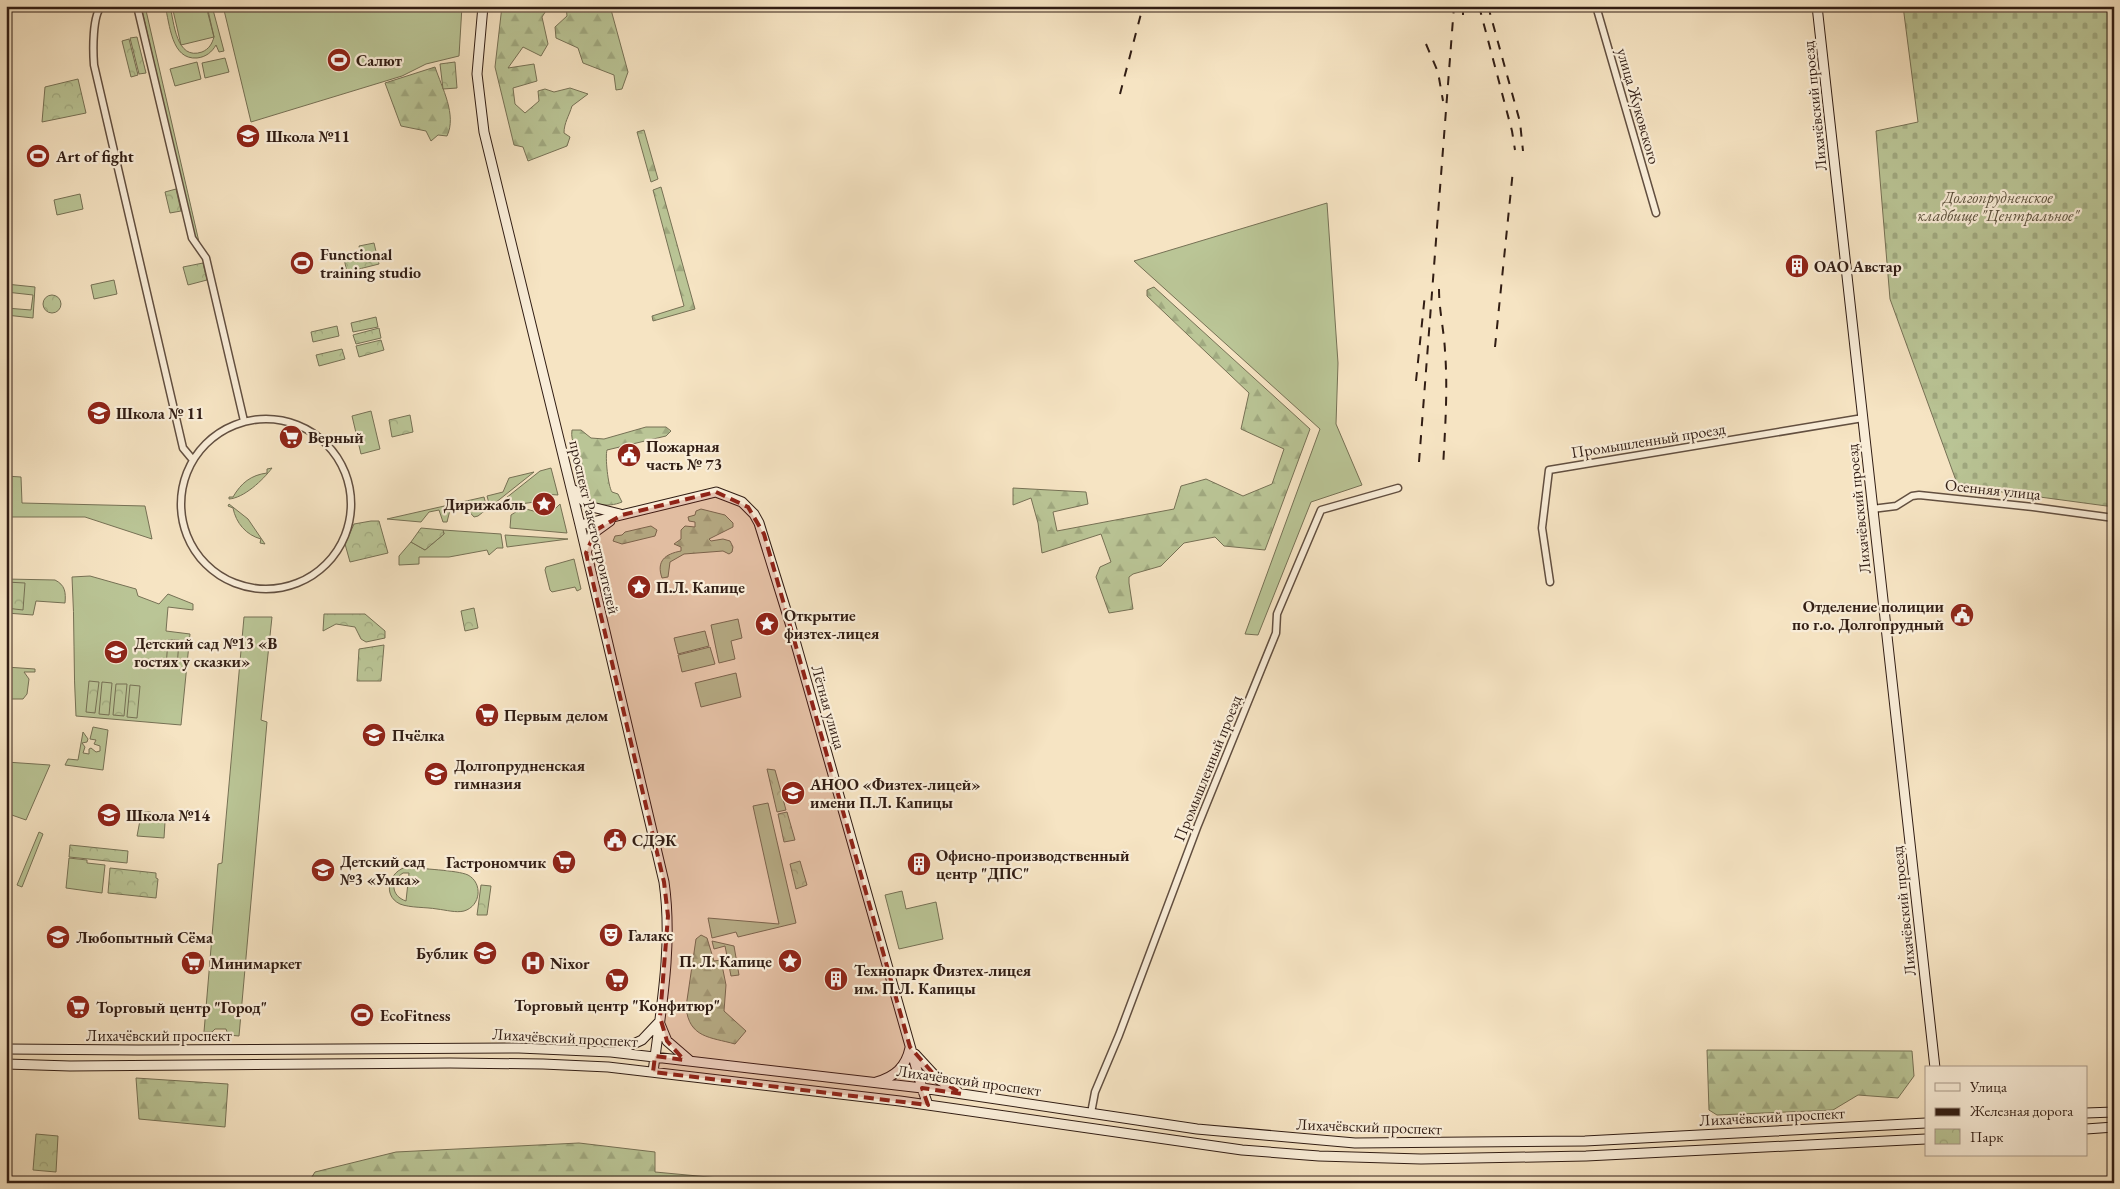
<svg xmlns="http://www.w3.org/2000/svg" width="2120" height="1189" font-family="'EB Garamond',serif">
<defs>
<pattern id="forest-firs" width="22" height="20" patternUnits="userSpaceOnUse" patternTransform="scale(1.25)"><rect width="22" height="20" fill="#bac596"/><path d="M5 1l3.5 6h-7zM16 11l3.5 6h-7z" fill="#a0a980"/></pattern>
<pattern id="cemetery-stones" width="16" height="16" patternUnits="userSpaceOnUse" patternTransform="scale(1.25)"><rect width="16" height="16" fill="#bac596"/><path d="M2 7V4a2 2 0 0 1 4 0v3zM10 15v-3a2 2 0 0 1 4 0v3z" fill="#a0a980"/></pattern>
<pattern id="park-crowns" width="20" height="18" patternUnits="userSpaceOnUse" patternTransform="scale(1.25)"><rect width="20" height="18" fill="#bac596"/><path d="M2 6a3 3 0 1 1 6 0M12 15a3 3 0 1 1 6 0" fill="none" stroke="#a0a980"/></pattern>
</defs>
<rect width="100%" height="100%" fill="#f6e4c3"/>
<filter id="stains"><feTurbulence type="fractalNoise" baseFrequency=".004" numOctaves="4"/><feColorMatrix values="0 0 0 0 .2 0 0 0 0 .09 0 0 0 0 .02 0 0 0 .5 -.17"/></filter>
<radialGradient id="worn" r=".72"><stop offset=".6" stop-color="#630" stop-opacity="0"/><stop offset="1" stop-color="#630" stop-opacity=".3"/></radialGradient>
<!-- grass -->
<path fill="#bac596" stroke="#767155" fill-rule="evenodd" d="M 141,6 L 145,6 L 199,242 L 194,236 Z
M 165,6 L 170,6 C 174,22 176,61 202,52 C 209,49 212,44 214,37 L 181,45 L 172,6 L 206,6 L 214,37 L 207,6 L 212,6 L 224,51 L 219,52 L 216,45 C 212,52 206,57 197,58 C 171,60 170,24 165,6 Z
M 223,6 L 462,6 L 459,56 L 426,64 L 402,76 L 251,122 Z
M 225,58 L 229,72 L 205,78 L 202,63 Z
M 197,62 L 201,79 L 175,86 L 170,69 Z
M 80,194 L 83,209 L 57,215 L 54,200 Z
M 1327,203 L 1338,363 L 1336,424 L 1362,485 L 1311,502 L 1258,635 L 1245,634 L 1320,429 L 1134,261 Z
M 114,280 L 117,294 L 94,299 L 91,285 Z
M 6,284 L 35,287 L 33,318 L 6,315 L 6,308 L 31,310 L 33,295 L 6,292 Z
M 371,411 L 380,449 L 361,454 L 352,416 Z
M 272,468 C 263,480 244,498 229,499 L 229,497 L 233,497 C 241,483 251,475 267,473 L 267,469 Z
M 551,468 L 558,495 L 543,494 L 535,502 L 520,504 L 509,510 L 501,502 L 540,471 Z
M 534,472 L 490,507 L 487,496 L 503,492 L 509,478 Z
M 6,476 L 21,477 L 22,503 L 145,506 L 152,539 L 85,517 L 6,517 Z
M 484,497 L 487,509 L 478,516 L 474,517 L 466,508 L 450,510 L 447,522 L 443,522 L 439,510 L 429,512 L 421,522 L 387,519 Z
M 229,504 L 248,519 L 265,544 L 260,543 L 261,539 C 246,535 236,523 233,508 L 228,506 Z
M 560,504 L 567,533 L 510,528 L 511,515 L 522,508 L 549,515 Z
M 443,530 L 501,534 L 503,548 L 497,548 L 489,555 L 487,550 L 449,557 L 419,557 L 419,564 L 399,565 L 399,556 L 411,542 L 425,550 L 444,534 Z
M 505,535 L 568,539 L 507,547 Z
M 574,559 L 581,589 L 577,591 L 575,587 L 552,592 L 550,590 L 545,570 L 546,567 Z
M 90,576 L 136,589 L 138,596 L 159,604 L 168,594 L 193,604 L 193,610 L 168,607 L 166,631 L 190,634 L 181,725 L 76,716 C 73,669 75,623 72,577 Z
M 6,579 L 55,580 C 65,585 66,592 65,603 L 36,601 L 33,615 L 6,613 Z
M 244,617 L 272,617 L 261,720 L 267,722 L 239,1036 L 228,1035 L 226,1029 L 215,1029 L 212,1032 L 204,1032 L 218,864 L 222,863 Z
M 738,619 L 742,638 L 731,641 L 735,659 L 719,663 L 711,625 Z
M 705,631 L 709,646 L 678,654 L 674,638 Z
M 710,647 L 715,664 L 682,672 L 678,655 Z
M 6,667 L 35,669 L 35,672 L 24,672 L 29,679 L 27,694 L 23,699 L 6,699 Z
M 736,673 L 741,697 L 701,707 L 695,683 Z
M 93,727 L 108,730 L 103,770 L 65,765 L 68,759 L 78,760 L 83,732 L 88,739 L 87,742 L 82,743 L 85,747 L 83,753 L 89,754 L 89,749 L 91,748 L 96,752 L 100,751 L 100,746 L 94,744 L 96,740 L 90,739 Z
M 6,762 L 50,765 L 26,820 L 6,813 Z
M 768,803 L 796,923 L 738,937 L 736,932 L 712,938 L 708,918 L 779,924 L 753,806 Z
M 144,812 L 151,812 L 150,821 L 165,822 L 164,838 L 137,836 L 141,815 Z
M 39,832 L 43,834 L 22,887 L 17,885 Z
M 69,858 L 87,860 L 87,863 L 105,865 L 102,893 L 66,888 Z
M 407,867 C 421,869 457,870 468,875 C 483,883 481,906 464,911 C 456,913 446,910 437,909 C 426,907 410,908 400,904 C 381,895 390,870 407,867 ZM 403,873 L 409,873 L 406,901 C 391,896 390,881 403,873 Z
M 902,891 L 906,909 L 936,902 L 943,939 L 899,949 L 885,895 Z
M 712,941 L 734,946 L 739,975 L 731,976 L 725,946 L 714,949 Z"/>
<!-- forest -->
<path fill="url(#forest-firs)" stroke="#767155" d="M 502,6 L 549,6 L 542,17 L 548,44 L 541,56 L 523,47 L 508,68 L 534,64 L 537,81 L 513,88 L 515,104 L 525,113 L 539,101 L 538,91 L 545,89 L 554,92 L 570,88 L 588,94 L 572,106 C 569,116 564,123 564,133 L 570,137 L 567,146 L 528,161 L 523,147 L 514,145 L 495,67 Z
M 566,6 L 610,6 L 628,72 L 622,89 L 616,90 L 614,75 L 583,63 L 578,48 L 556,38 L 555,27 L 567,16 Z
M 435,67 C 442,88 457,115 447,136 L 438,135 L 431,141 L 426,131 L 401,126 L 385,83 Z
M 644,130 L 658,179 L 651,182 L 637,132 Z
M 661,187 L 695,309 L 653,321 L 652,316 L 684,306 L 653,190 Z
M 1154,287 L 1310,429 L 1265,550 L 1224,546 L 1215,537 L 1184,543 L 1161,566 L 1133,574 L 1129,577 L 1129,583 L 1133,609 L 1109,613 L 1096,577 L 1100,567 L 1111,562 L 1101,534 L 1042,553 L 1038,523 L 1031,498 L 1013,505 L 1013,488 L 1086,492 L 1088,504 L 1053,512 L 1057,531 L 1174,509 L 1181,486 L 1206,479 L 1243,496 L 1272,484 L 1284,449 L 1241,429 L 1249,393 L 1147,296 L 1147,290 Z
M 646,427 L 666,427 L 671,431 L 666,436 L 607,450 C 605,457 608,486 612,492 L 618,494 L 622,502 C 615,505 606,506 598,504 C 579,499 585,475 581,460 C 578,448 570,443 572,430 L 581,430 L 591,438 L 604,439 Z
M 701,509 L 725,515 L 733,523 L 733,527 L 709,539 L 711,541 L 723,539 L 730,541 L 733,547 L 732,552 L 729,554 L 723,551 L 684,554 L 670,562 L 668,577 L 662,578 C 656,561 665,554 681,551 L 681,547 L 674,544 L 681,539 L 681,530 L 685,526 L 695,527 L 695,522 L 689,521 L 688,517 L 695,515 L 696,511 Z
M 651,526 L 657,530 L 655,536 L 622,544 L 613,541 L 615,536 L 622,535 L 625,532 Z
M 701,935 L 707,938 L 714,961 L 721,960 L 726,985 L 724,1011 L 746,1031 L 735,1044 C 710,1037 689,1038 686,1007 L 696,939 Z
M 1707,1050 L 1912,1051 L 1914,1076 L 1898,1098 L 1858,1095 L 1833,1110 L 1717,1115 L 1709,1110 Z
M 136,1078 L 228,1084 L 225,1127 L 139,1119 Z
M 579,1143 L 655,1152 L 655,1172 L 773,1183 L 308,1183 L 315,1172 L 396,1152 Z"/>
<!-- cemetery -->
<path fill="url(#cemetery-stones)" stroke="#767155" d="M 1903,6 L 2114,6 L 2114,507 L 1958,486 L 1890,299 L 1876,131 L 1918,122 Z"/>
<!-- park -->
<path fill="url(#park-crowns)" stroke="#767155" d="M 137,37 L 146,73 L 139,74 L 130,38 Z
M 129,39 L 138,75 L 131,77 L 122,41 Z
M 455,62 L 457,88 L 443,89 L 440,64 Z
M 78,79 L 86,113 L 42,122 L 45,87 Z
M 176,189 L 181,211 L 170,213 L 165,192 Z
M 374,243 L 379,264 L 347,272 L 344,259 L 361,255 L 359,246 Z
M 203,263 L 207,280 L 188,285 L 183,267 Z
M43 304a9 9 0 1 1 18 0a9 9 0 1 1-18 0Z
M 376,317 L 378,327 L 353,332 L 351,323 Z
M 337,326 L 339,336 L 313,342 L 311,332 Z
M 379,328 L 381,338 L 356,344 L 353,335 Z
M 381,340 L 384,350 L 359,357 L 356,346 Z
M 342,349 L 345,359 L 319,366 L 316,355 Z
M 410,415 L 413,432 L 392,437 L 389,420 Z
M 371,521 L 379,521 L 388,553 L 350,562 L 345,544 L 354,524 Z
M 421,528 L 443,530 L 444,534 L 425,550 L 411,542 Z
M 6,582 L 25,583 L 23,610 L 6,608 Z
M 474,608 L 478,628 L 465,631 L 461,611 Z
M 324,614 L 365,614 L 385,631 L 385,638 L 366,642 L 361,639 L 355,627 L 336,624 L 323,631 Z
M 168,640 L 179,640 L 177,668 L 166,667 Z
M 384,645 L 381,681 L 357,681 L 359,649 Z
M 89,681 L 99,682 L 95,713 L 86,712 Z
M 102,682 L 112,683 L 109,715 L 99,714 Z
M 116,684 L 127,684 L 124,716 L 113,715 Z
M 130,685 L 140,686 L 137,718 L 127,717 Z
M 767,769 L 775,770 L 786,810 L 777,812 Z
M 787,812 L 795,840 L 784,842 L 778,814 Z
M 70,845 L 128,851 L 127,863 L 69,857 Z
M 800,861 L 807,885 L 796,889 L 790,864 Z
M 110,868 L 156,873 L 156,878 L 158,879 L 156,898 L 108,893 Z
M 481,885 L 491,886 L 487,915 L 477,915 Z
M 36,1134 L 58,1136 L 56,1172 L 33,1170 Z"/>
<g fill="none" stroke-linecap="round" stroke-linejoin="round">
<!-- street casing -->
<g stroke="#624f40" stroke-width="9">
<path id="street" d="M 102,6 C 92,14 93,52 94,65 L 183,448 L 193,460
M 137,6 L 192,238 L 206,258 L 244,421
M 1596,6 L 1656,213
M181 504a85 85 0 1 1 170 0a85 85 0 1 1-170 0Z
M 1872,509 L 1896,506 L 1912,496 L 1919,495 L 2033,507 L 2114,518
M 1550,582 L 1542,528 L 1549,470 L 1863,418
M 1091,1113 L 1095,1092 L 1119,1035 L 1198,825 L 1276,633 L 1277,614 L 1321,510 L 1398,488"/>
</g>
<!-- secondary casing -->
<g stroke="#311d14" stroke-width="11">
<path id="secondary" d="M 483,6 L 477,74 L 484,132 L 580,525 L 664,882 C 673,945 661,1009 653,1072
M 1817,6 L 1935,1068
M 574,490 L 588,506 L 620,514
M 580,525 L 716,492 L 742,502 L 754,514 L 759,523 L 790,623 L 922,1088 L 928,1105
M 587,550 L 592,534 L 610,521
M 660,1024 L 667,1041 L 689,1060
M 6,1049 L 138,1050 L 519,1048 L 611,1052 L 922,1088 L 1197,1129 L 1355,1143 L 1585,1141 L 1926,1123
M 618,1051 L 642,1040 L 659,1022
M 915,1054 L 938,1079 L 957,1091
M 6,1064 L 70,1066 L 450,1063 L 543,1064 L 608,1067 L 900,1101 L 1242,1150 L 1319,1156 L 1421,1159 L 1586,1156 L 1926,1139
M 876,1082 C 895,1077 906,1067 910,1048
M 2086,1113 L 2114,1112
M 2086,1129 L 2114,1127"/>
</g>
<!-- street -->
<use href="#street" stroke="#f9edd8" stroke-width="6"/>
<!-- secondary -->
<use href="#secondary" stroke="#f9edd8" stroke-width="9"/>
<!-- rail -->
<path stroke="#311d14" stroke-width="2" stroke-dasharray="9 9" stroke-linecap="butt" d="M 1463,6 L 1463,19
M 1479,6 L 1512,131 L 1515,150
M 1488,6 L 1520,122 L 1523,151
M 1426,44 L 1438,72 L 1443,101
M 1120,94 L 1143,6
M 1439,289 C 1439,310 1444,330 1445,351 C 1448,390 1445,430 1443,468
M 1495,347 L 1513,170
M 1416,381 L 1425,294
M 1419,462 L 1454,6"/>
</g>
<!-- marked area -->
<path fill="#8f2418" fill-opacity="0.2" stroke="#8f2418" stroke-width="4" stroke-dasharray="10 6" stroke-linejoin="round" d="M 716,492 L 748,507 L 764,534 L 910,1047 L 938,1079 L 962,1094 L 922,1088 L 928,1105 L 653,1072 L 655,1056 L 684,1060 L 667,1041 L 660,1017 L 668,916 L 664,882 L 586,553 L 596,530 L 622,515 Z"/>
<!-- icons -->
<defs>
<g id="stadium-disc" transform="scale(1.25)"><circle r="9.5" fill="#8f2418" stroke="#f9edd8"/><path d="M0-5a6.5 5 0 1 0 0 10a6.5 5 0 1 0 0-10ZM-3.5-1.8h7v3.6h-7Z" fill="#fff"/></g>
<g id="school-disc" transform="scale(1.25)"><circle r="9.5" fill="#8f2418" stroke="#f9edd8"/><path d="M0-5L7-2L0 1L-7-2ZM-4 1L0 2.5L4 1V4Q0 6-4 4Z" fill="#fff"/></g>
<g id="building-disc" transform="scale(1.25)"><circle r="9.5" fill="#8f2418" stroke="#f9edd8"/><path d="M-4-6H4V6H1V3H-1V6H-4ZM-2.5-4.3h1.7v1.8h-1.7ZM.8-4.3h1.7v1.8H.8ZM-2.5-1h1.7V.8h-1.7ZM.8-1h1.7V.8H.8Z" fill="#fff"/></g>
<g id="supermarket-disc" transform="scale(1.25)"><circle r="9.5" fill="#8f2418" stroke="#f9edd8"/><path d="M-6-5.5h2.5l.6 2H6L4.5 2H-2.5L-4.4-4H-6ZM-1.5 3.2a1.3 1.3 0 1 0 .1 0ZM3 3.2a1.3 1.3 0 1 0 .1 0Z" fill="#fff"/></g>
<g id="civic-disc" transform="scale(1.25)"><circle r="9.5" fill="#8f2418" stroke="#f9edd8"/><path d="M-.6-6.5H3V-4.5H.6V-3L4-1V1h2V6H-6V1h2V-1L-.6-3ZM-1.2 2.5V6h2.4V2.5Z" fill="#fff"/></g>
<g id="sight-disc" transform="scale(1.25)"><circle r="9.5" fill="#8f2418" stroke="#f9edd8"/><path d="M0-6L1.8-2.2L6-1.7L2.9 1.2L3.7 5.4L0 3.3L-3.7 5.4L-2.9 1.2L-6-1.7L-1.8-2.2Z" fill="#fff"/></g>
<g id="theatre-disc" transform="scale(1.25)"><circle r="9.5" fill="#8f2418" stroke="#f9edd8"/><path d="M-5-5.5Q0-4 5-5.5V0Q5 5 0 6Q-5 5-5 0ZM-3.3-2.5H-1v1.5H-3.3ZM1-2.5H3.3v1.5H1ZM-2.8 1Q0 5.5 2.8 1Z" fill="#fff"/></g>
<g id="hospital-disc" transform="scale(1.25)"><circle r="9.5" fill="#8f2418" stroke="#f9edd8"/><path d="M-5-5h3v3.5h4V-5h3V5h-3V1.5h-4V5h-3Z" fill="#fff"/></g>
</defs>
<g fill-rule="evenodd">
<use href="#stadium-disc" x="339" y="60"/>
<use href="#school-disc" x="248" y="136"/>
<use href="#stadium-disc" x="38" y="156"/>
<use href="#stadium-disc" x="302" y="263"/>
<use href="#building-disc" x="1797" y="266"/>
<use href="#school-disc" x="99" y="413"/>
<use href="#supermarket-disc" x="291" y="437"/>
<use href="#civic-disc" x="629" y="455"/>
<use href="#sight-disc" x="544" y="504"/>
<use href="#sight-disc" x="639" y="587"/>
<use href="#civic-disc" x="1962" y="615"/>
<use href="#sight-disc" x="767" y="624"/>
<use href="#school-disc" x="116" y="652"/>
<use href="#supermarket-disc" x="487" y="715"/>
<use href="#school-disc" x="374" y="735"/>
<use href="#school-disc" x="436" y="774"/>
<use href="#school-disc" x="793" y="793"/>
<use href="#school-disc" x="109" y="815"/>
<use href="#civic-disc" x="615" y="840"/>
<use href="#supermarket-disc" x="564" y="862"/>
<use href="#building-disc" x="919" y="864"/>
<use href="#school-disc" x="323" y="870"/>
<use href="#theatre-disc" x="611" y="935"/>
<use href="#school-disc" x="58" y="937"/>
<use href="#school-disc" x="485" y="953"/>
<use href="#sight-disc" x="790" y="961"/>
<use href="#supermarket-disc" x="193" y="963"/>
<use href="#hospital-disc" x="533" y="963"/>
<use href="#building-disc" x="836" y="979"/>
<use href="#supermarket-disc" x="617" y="980"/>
<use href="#supermarket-disc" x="78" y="1007"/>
<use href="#stadium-disc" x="362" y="1015"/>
</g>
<g text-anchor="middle" stroke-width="4.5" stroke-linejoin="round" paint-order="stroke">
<!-- poi labels -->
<g font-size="16" font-weight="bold" fill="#311d14" stroke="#f9edd8" text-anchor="start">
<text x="356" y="66">Салют</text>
<text x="266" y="142">Школа №11</text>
<text x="56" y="162">Art of fight</text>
<text x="320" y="260">Functional<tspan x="320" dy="18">training studio</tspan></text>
<text x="1814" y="272">ОАО Австар</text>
<text x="116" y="419">Школа № 11</text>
<text x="308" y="443">Верный</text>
<text x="646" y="452">Пожарная<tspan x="646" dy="18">часть № 73</tspan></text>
<text x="526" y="510" text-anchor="end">Дирижабль</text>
<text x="656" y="593">П.Л. Капице</text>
<text x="1944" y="612" text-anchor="end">Отделение полиции<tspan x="1944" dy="18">по г.о. Долгопрудный</tspan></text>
<text x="784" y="621">Открытие<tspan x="784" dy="18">физтех-лицея</tspan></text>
<text x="134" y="649">Детский сад №13 «В<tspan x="134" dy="18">гостях у сказки»</tspan></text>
<text x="504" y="721">Первым делом</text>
<text x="392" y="741">Пчёлка</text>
<text x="454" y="771">Долгопрудненская<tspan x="454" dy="18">гимназия</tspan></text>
<text x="810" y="790">АНОО «Физтех-лицей»<tspan x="810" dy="18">имени П.Л. Капицы</tspan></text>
<text x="126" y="821">Школа №14</text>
<text x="632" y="846">СДЭК</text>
<text x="936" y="861">Офисно-производственный<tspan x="936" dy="18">центр "ДПС"</tspan></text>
<text x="340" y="867">Детский сад<tspan x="340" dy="18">№3 «Умка»</tspan></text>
<text x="546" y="868" text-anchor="end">Гастрономчик</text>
<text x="628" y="941">Галакс</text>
<text x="76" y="943">Любопытный Сёма</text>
<text x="468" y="959" text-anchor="end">Бублик</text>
<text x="772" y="967" text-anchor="end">П. Л. Капице</text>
<text x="210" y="969">Минимаркет</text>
<text x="550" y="969">Nixor</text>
<text x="854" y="976">Технопарк Физтех-лицея<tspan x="854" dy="18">им. П.Л. Капицы</tspan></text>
<text x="617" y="1011" text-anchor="middle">Торговый центр "Конфитюр"</text>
<text x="96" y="1013">Торговый центр "Город"</text>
<text x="380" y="1021">EcoFitness</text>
</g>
<!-- street labels -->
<g font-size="16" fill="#311d14" stroke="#f9edd8">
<text transform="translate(1639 106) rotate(74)" y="6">улица Жуковского</text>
<text transform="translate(1814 106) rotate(-96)" y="6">Лихачёвский проезд</text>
<text transform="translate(1648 440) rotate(-9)" y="6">Промышленный проезд</text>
<text transform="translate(1993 489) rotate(6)" y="6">Осенняя улица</text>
<text transform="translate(1858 509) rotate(-96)" y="6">Лихачёвский проезд</text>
<text transform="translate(595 527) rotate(77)" y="6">проспект Ракетостроителей</text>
<text transform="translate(829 707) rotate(74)" y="6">Лётная улица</text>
<text transform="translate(1207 768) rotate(-68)" y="6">Промышленный проезд</text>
<text transform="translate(1903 911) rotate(-96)" y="6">Лихачёвский проезд</text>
<text x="159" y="1041">Лихачёвский проспект</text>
<text transform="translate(565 1037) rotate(3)" y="6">Лихачёвский проспект</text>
<text transform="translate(969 1080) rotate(8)" y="6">Лихачёвский проспект</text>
<text transform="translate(1772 1116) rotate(-3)" y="6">Лихачёвский проспект</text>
<text transform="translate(1369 1126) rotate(2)" y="6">Лихачёвский проспект</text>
</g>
<!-- park labels -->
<g font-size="16" font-style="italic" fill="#5a4f3b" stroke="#f9edd8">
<text x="1998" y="203">Долгопрудненское<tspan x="1998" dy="18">кладбище "Центральное"</tspan></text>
</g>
</g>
<!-- margin -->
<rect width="2120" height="1189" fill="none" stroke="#f6e4c3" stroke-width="25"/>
<rect x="8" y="8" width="2105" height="1174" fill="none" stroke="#311d14" stroke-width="2.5"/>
<rect x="12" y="12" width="2095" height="1164" fill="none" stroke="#311d14"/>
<!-- legend -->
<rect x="1925" y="1066" width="162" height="90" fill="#f9edd8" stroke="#a99a8a"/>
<rect x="1935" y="1083" width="25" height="8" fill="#f9edd8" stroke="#a99a8a"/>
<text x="1970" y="1092" font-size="15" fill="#311d14">Улица</text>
<rect x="1935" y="1108" width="25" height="8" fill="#311d14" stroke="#a99a8a"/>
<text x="1970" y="1116" font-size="15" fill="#311d14">Железная дорога</text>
<rect x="1935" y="1129" width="25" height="15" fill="url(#park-crowns)" stroke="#a99a8a"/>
<text x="1970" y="1142" font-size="15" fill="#311d14">Парк</text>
<rect width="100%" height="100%" filter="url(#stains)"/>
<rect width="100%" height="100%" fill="url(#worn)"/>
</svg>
